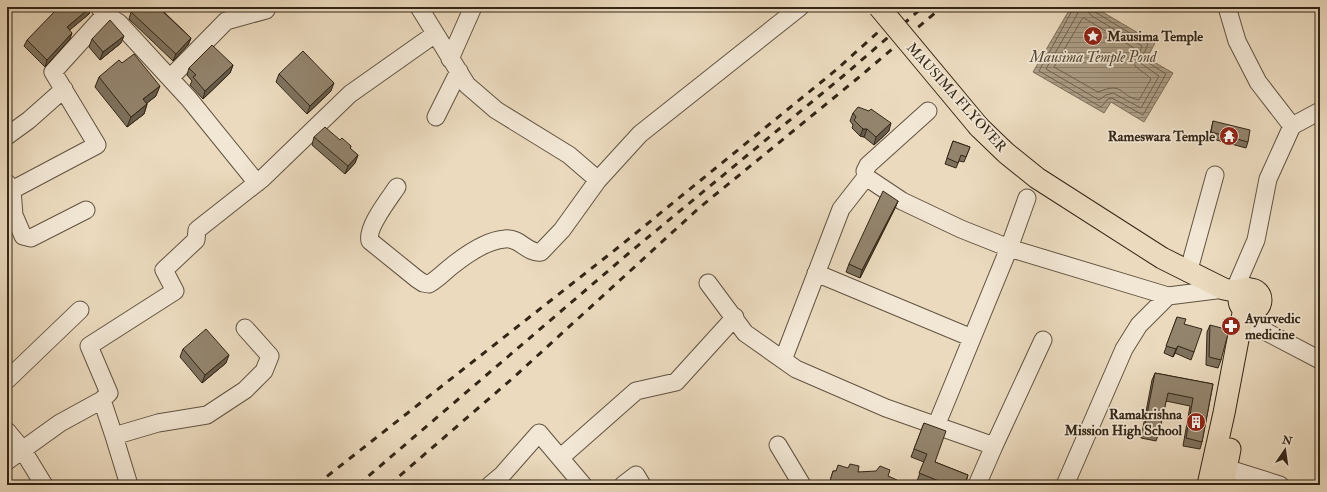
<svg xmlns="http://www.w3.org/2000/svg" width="1327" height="492" font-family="'IM FELL Double Pica',serif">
<defs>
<pattern id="water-rules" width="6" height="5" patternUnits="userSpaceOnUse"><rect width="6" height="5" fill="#ac9d85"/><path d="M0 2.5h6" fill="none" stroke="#8d806c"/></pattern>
</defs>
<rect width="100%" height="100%" fill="#ebdabe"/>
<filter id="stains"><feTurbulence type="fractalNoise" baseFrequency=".005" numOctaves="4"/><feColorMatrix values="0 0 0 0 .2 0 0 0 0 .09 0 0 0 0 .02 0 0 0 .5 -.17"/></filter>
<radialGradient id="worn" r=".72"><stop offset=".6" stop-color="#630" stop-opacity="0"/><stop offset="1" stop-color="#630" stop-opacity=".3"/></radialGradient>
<!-- water -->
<path fill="url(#water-rules)" stroke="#7c6d59" d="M 1071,7 L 1094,7 L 1155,43 L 1147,58 L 1173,73 L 1144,122 L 1111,102 L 1104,113 L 1033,72 Z"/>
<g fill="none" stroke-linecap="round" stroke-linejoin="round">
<!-- shore -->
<path stroke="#70624e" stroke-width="1" d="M 1074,7 L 1039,71 L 1101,107 L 1108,99 L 1112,98 L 1143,115 L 1166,74 L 1144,60 L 1143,56 L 1148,44 L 1095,12 L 1092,7
M 1079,7 L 1078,13 L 1046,69 L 1099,100 L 1106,95 L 1113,93 L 1141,108 L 1159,76 L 1139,62 L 1138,57 L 1142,46 L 1092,16 L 1088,12 L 1087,7
M 1084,18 L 1134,48 C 1130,71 1139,66 1151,79 L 1139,100 C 1118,96 1125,81 1098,92 L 1054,67 L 1082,19 Z"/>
<!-- minor casing -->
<g stroke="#615340" stroke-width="19">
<path id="minor" d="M 99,7 L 105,14 L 119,23 L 189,99 L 257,183
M 419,7 L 467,85 L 496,110 L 569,155 L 598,180 L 640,134 L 800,7
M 1227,7 L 1237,41 L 1258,82 L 1292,126
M 450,59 L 473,7
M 170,78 L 226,21 L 266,10
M 928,111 L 868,165 L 865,171 L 866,177 L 902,201 L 961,229 L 1009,248 L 1168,296
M 436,117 L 459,71
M 7,136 L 29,120 L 64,89
M 7,183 L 12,190 L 97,145 L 53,72 L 112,7
M 397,187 C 389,199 366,228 370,241 L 417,279 L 423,283 L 429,284 C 438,279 445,271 453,265 C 467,254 487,240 505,239 C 520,237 527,254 541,252 L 562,230 L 598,180
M 12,190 L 14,215 L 23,236 L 31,238 L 86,210
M 816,273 L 972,338
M 1188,273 L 1215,175
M 708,283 L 745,333 L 796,369 L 886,408 L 994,446 L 977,485
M 1234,291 L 1256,240 L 1268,179 L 1292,126 L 1320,111
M 1255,326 L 1320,360
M 783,360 L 841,209 L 866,177
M 7,380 L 80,310
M 102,400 L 114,436 L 158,423 L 207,415 L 245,390 L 264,371 L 270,356 L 245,328
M 936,426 L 1009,248 L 1027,198
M 7,431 L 22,449 L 44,485
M 114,436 L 129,485
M 778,445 L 802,485
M 994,446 L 1043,340
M 560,458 L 636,391 L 676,382 L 735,317
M 7,461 L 60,423 L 102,400 L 109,393 L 89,346 L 175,291 L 164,270 L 196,240 L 197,230 L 263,178 L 350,94 L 435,34
M 1226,468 L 1280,485
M 490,485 L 502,475 L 539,433 L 583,485
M 623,485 L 636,475 L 642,485
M 1065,485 L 1124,349 L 1139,325 L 1168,296 L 1224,289"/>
</g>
<!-- major casing -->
<g stroke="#332616" stroke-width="23">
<path id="major" d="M 979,127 L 1006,153 L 1037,178 L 1162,258 L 1224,289 L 1234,291 L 1247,288
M1239 300a11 11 0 1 1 22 0a11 11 0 1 1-22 0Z
M 1208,485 L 1224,413 L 1244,308
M 1223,485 L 1230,449"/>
</g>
<!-- minor -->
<use href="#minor" stroke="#f2e7d5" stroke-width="17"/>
<!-- major -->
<use href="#major" stroke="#ebdabe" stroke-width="21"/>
<!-- rail -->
<path stroke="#332616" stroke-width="3" stroke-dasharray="7 7" stroke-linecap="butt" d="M 316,485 L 620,246 L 836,70 L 906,7
M 358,485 L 629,253 L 842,77 L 923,7
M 389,485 L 513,378 L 699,208 L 858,78 L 942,7"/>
<!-- major-bridge casing -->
<g stroke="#332616" stroke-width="23" stroke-linecap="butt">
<path id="major-bridge" d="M 879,7 L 979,127"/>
</g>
<!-- major-bridge -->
<use href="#major-bridge" stroke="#ebdabe" stroke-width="21"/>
</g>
<!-- wall -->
<path fill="#7e725e" stroke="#332616" d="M 91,7 L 89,14 L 69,30 L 70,39 L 45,67 L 24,46 L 27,40 L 54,13 L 55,9 Z
M 163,11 L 191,38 L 188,45 L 173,61 L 129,19 L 131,12 Z
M 92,39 L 121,43 L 100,60 L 89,47 Z
M 122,63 L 156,96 L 147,103 L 147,104 L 144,114 L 127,127 L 95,87 L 99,77 Z
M 233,65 L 230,73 L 203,99 L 190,85 L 192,81 L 187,75 L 189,68 Z
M 279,74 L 331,91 L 307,114 L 276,82 Z
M 853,113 L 889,131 L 874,145 L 864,137 L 860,136 L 852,128 L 853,125 L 850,121 Z
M 1213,121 L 1248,142 L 1246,148 L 1209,138 L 1212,126 Z
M 314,137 L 340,140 L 351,146 L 350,149 L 358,155 L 355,163 L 345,174 L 312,145 Z
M 953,141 L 970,147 L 964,162 L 959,161 L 956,168 L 945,164 Z
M 898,201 L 895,208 L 860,278 L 846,272 L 849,264 Z
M 1177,317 L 1184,324 L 1194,352 L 1191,360 L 1175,353 L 1173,357 L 1164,353 Z
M 1210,325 L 1221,360 L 1218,368 L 1206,365 L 1207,332 Z
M 183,349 L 226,363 L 202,383 L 180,357 Z
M 1155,373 L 1213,384 L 1202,442 L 1200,449 L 1183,446 L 1190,406 L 1166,401 L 1159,433 L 1156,441 L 1141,438 L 1152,380 Z
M 924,423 L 935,462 L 968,475 L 965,485 L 927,485 L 917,481 L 924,462 L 911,457 Z
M 833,471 L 835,471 L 858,472 L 888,476 L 895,485 L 829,485 Z"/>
<!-- shaded-wall -->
<path fill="#675c4c" stroke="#332616" d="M 91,7 L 89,14 L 65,34 L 67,27 Z
M 162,7 L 166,7 L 158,16 L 160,9 Z
M 72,33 L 70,39 L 45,67 L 47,60 Z
M 124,36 L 121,43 L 100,60 L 103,52 Z
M 191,38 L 188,45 L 173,61 L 176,54 Z
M 233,65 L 230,73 L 203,99 L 205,91 Z
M 334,83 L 331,91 L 307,114 L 310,106 Z
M 160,86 L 156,96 L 139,109 L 143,99 Z
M 147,104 L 144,114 L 127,127 L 131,117 Z
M 891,123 L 889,131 L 874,145 L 876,137 Z
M 863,129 L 867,129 L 864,137 L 860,136 Z
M 358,155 L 355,163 L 345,174 L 348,166 Z
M 898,201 L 895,208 L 860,278 L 862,270 Z
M 1178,346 L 1175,353 L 1173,357 L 1176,349 Z
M 229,355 L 226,363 L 202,383 L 205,375 Z"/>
<!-- building -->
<path fill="#93846d" stroke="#332616" d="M 58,7 L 91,7 L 67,27 L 72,33 L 47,60 L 27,40 L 56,10 L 55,9 Z
M 136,7 L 162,7 L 160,9 L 191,38 L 176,54 L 131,12 Z
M 110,20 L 124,36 L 103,52 L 92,39 Z
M 212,45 L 233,65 L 205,91 L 193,77 L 196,75 L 189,68 Z
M 303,51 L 334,83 L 310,106 L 279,74 Z
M 134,54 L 160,86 L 143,99 L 147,104 L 131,117 L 99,77 L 119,60 L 122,63 Z
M 858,107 L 869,111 L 871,109 L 891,123 L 876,137 L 867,129 L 863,129 L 854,120 L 856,117 L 853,113 Z
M 1213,121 L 1250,130 L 1248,142 L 1211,132 Z
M 325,127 L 340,140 L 342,138 L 351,146 L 350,148 L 358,155 L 348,166 L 314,137 Z
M 953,141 L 970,147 L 966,157 L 961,155 L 958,163 L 947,158 Z
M 883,191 L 898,201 L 862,270 L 849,264 Z
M 1177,317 L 1186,319 L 1184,324 L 1202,329 L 1194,352 L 1178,346 L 1176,349 L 1166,346 Z
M 1210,325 L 1229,330 L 1221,360 L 1209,357 Z
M 206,329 L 229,355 L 205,375 L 183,349 Z
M 1155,373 L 1213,384 L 1202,442 L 1186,438 L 1193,398 L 1168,393 L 1159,433 L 1144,430 Z
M 924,423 L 946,431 L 935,462 L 968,475 L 965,484 L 960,482 L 959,485 L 949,485 L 919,473 L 927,454 L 914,449 Z
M 850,464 L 859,466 L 858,472 L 876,471 L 880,466 L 890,470 L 888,476 L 897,480 L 895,485 L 856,485 L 854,484 L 854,485 L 842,485 L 830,481 L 833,471 L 836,471 L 838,465 L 848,468 Z"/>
<!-- icons -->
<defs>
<g id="sight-disc" transform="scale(1)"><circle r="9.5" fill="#8f2418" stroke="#f2e7d5"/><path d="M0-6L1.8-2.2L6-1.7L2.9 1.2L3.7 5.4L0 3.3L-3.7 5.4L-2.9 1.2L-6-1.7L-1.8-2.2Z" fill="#fff"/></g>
<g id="temple-disc" transform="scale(1)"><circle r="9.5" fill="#8f2418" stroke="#f2e7d5"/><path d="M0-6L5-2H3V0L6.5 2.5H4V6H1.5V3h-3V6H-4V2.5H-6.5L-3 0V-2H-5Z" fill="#fff"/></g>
<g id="pharmacy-disc" transform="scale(1)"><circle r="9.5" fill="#8f2418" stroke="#f2e7d5"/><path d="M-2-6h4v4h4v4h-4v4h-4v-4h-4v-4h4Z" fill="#fff"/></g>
<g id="building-disc" transform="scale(1)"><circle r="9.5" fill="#8f2418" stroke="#f2e7d5"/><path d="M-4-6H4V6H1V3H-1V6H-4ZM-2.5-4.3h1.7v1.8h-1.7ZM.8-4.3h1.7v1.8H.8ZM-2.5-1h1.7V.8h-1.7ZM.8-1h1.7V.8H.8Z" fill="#fff"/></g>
</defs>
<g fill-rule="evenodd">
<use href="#sight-disc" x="1093" y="36"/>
<use href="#temple-disc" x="1229" y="136"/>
<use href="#pharmacy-disc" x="1231" y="326"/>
<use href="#building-disc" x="1196" y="422"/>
</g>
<g text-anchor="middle" stroke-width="3.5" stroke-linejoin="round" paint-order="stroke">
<!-- poi labels -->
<g font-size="14" font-weight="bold" fill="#332616" stroke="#f2e7d5" text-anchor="start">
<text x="1107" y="41">Mausima Temple</text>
<text x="1215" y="141" text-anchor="end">Rameswara Temple</text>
<text x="1245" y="323">Ayurvedic<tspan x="1245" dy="16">medicine</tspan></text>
<text x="1182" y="419" text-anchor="end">Ramakrishna<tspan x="1182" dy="16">Mission High School</tspan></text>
</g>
<!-- street labels -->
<g font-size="14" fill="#332616" stroke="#f2e7d5">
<text transform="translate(957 97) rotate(48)" y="5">MAUSIMA FLYOVER</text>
</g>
<!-- water labels -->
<g font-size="15" font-style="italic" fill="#574a37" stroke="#f2e7d5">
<text x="1093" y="62">Mausima Temple Pond</text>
</g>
</g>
<!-- margin -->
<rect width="1327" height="492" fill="none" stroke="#ebdabe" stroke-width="24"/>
<rect x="8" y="8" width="1311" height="476" fill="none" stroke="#332616" stroke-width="2"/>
<rect x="12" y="12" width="1303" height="468" fill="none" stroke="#332616"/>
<!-- north arrow -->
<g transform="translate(1285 450) rotate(13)" stroke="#f2e7d5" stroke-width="3" paint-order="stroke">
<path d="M0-3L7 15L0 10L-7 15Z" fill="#332616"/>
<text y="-6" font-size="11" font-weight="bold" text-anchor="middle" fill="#332616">N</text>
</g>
<rect width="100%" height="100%" filter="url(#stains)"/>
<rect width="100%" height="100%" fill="url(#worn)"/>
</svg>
